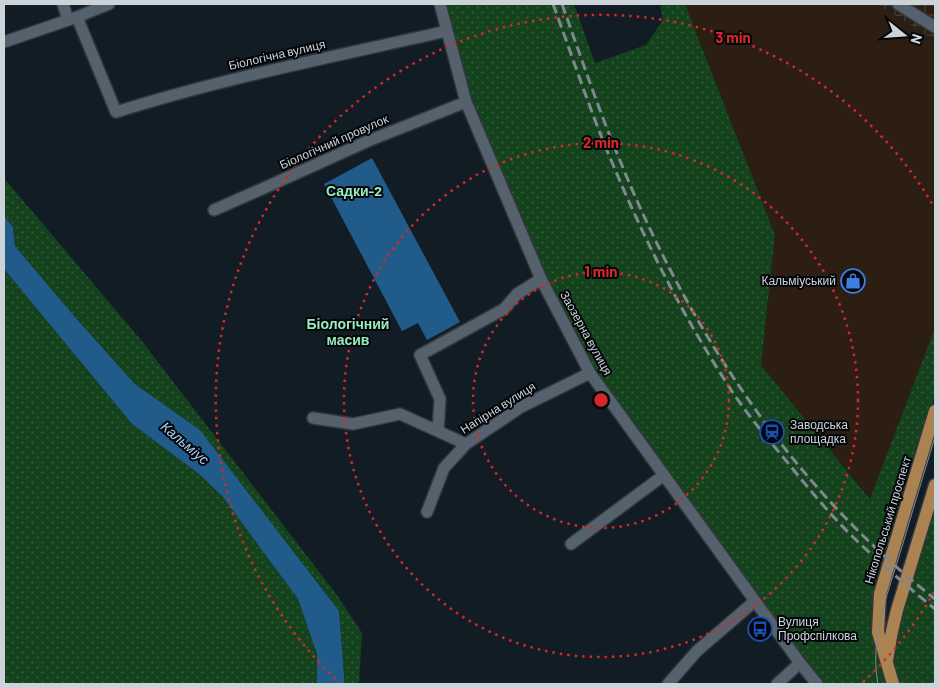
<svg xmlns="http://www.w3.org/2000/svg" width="939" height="688" font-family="Barlow,sans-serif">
<defs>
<pattern id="industrial-grid" width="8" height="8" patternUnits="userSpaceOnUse" patternTransform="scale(1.25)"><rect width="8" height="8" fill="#2b1f12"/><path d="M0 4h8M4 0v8" fill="none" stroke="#493f34"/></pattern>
<pattern id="grass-dots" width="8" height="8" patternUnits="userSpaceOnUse" patternTransform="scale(1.25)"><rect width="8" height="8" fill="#13421c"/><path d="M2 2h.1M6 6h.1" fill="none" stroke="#345c3c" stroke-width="1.8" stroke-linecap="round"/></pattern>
</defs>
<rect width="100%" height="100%" fill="#121c25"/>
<!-- commercial -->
<path fill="#2c1e12" d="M 685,4 L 877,4 L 935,40 L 935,328 L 871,499 L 761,365 L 775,235 Z"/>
<!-- industrial -->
<path fill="url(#industrial-grid)" d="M 877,4 L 935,4 L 935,40 Z"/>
<!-- grass -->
<path fill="url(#grass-dots)" d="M 440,4 L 574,4 L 595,63 L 646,45 L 663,20 L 660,4 L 685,4 L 775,235 L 761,365 L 870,499 L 935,328 L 935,395 L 876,592 L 892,684 L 817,684 L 590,373 L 466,102 Z
M 4,178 L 141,340 L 337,595 L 362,633 L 359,684 L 344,684 L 344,674 L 339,611 L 200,430 L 135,384 L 74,316 L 15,246 L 13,227 L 4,216 Z
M 4,269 L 132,424 L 199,474 L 223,497 L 298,599 L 317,654 L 317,684 L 4,684 Z
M 935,500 L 935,684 L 900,684 L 893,657 L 897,631 Z"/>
<!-- water -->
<path fill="#215b8a" d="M 372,158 L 460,322 L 427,340 L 418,323 L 402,331 L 324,184 Z
M 4,216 L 13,227 L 15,246 L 74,316 L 135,384 L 200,430 L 339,611 L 344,674 L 344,684 L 317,684 L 317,654 L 298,599 L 223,497 L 199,474 L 132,424 L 4,269 Z"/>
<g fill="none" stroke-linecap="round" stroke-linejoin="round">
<!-- minor casing -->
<g stroke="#32373e" stroke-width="14">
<path id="minor" d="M 63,4 L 68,20
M 440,4 L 466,102 L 541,279 L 590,373 L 800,663 L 817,684
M 898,4 L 935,27
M 77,17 L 116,112 C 224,78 336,56 447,31
M 4,42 L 77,17 L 109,4
M 214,210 L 264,188 L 368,141 L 466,102
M 313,418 L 353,424 L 400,414 L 466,444
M 438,431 L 440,399 L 420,355 L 504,309 L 517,294 L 541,279
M 427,512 L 444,468 L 466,444 L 521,407 L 590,373
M 571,544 L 664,475
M 668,684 L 697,651 L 755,601
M 777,684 L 800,663"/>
</g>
<!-- major casing -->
<g stroke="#32373e" stroke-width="15">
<path id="major" d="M 887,660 L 892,631 L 897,610 L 935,485
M 893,684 L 878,632 L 880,594 L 935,411"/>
</g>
<!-- minor -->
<use href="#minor" stroke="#55616c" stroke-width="11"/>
<!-- major -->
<use href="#major" stroke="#ab8353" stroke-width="12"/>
<!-- tram -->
<path stroke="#80888f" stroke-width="1" d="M 878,684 C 869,639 888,593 901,550 C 912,512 924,474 935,437"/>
<!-- rail -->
<path stroke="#80888f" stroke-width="3" stroke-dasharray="10 5" stroke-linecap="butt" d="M 553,4 C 573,58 591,114 614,167 C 645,241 682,314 726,382 C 742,408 763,433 783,457 C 806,485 829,514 855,539 C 881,564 908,587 935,609
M 562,4 C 581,57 599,111 621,163 C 689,330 792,487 935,599"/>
</g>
<!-- distance rings -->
<g fill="none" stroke="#d62828" stroke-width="2.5" stroke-dasharray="2.5 5">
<circle cx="601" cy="400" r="128"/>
<circle cx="601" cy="400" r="257"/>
<path d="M934 592A385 385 0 0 1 861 684M341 684A385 385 0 1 1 934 207"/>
</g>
<!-- icons -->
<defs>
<g id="shop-ring" transform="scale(1.25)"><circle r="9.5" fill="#030609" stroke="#3f7fe0" stroke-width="1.5"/><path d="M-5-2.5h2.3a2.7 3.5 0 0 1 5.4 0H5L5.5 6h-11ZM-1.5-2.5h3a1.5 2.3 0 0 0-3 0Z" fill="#3f7fe0"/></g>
<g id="station-ring" transform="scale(1.25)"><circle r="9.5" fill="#030609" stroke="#1a4fb4" stroke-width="1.5"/><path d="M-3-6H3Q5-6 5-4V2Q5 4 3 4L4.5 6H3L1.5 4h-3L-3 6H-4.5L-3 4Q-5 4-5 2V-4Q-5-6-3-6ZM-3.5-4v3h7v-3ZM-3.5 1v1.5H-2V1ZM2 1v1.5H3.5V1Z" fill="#1a4fb4"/></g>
<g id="bus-ring" transform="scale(1.25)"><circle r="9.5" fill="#030609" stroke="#1a4fb4" stroke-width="1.5"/><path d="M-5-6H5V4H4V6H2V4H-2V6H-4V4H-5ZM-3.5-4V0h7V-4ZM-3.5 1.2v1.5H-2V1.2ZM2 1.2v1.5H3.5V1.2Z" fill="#1a4fb4"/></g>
</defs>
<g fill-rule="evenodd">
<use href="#shop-ring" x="853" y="281"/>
<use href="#station-ring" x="772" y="432"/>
<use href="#bus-ring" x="760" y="629"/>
</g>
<g text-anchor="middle" stroke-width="4" stroke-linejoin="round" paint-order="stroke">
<!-- street labels -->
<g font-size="12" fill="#ccd3d9" stroke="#030609">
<text transform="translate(277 55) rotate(-13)" y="4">Біологічна вулиця</text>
<text transform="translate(334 142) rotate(-24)" y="4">Біологічний провулок</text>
<text transform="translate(586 333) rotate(61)" y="4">Заозерна вулиця</text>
<text transform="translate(498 408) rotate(-32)" y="4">Напірна вулиця</text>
<text transform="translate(888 520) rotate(-73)" y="4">Нікопольський проспект</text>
</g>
<!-- poi labels -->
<g font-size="12" fill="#ccd3d9" stroke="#030609" text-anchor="start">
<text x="836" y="285" text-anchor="end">Кальміуський</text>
<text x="790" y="429">Заводська<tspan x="790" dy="14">площадка</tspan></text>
<text x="778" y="626">Вулиця<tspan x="778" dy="14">Профспілкова</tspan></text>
</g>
<!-- neighbourhood labels -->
<g font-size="14" font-weight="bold" fill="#98e9bd" stroke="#030609">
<text x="354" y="196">Садки-2</text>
<text x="348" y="329">Біологічний<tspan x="348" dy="16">масив</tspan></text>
</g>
<!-- water labels -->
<g font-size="14" font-style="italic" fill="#aacef0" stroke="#030609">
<text transform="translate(185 443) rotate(40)" y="5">Кальміус</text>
</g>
</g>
<circle cx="601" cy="400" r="8" fill="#d62828" stroke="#030609" stroke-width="2.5"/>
<g font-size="15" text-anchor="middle" font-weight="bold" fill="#d62828" stroke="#030609" stroke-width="4" stroke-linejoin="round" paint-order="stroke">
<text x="733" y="43">3 min</text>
<text x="601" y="148">2 min</text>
<text x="601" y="277">1 min</text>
</g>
<!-- border -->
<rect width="939" height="688" fill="none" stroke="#ccd3d9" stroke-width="10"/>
<!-- north arrow -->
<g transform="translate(904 35) rotate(107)" stroke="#030609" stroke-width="4" paint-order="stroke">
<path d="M0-4L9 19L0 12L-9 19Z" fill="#ccd3d9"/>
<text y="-8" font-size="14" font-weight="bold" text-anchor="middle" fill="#ccd3d9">N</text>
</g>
</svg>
